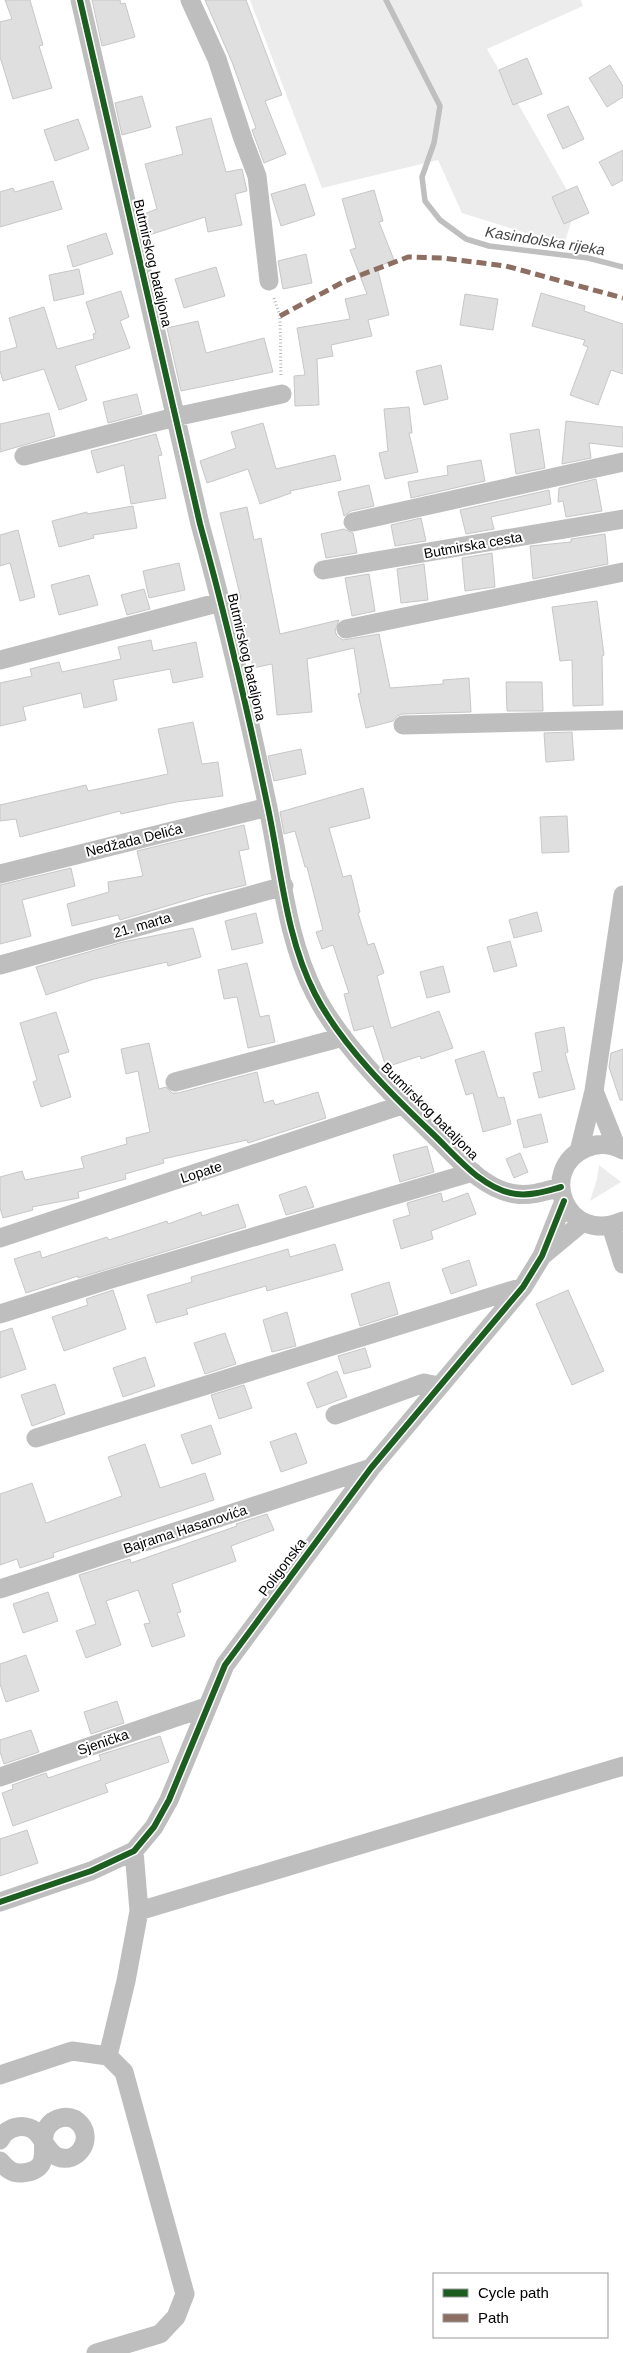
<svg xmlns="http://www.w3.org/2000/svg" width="623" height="2353" font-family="Helvetica,sans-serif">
<rect width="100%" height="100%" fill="#fff"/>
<!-- green -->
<path fill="#ececec" d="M 250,0 L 581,0 L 583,6 L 487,49 L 576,206 L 564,245 L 462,213 L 438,160 L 322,188 Z
M 599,1165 L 621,1182 L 590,1201 L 597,1179 Z"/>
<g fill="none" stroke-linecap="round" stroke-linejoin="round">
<!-- stream -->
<path stroke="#bfbfbf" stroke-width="5.5" d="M 386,0 L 440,106 L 434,143 L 422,177 L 425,201 L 440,220 L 466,239 L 489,246 L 588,258 L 623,267"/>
</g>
<!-- building -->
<path fill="#dfdfdf" stroke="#c7c7c7" d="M 5,0 L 30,0 L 43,45 L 39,46 L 52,88 L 13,99 L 0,57 L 0,22 L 12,19 Z
M 92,0 L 120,0 L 121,4 L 125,3 L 135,37 L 102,46 Z
M 205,0 L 246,0 L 282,95 L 265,101 L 286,154 L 264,163 L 252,130 L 256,128 L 232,62 Z
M 527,58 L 542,94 L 513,105 L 499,70 Z
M 610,65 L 623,86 L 623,97 L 607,107 L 589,78 Z
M 142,96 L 151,127 L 122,135 L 115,103 Z
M 568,106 L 584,139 L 563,149 L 547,115 Z
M 211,118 L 226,172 L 242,169 L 247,191 L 235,194 L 242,225 L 208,232 L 205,217 L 146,236 L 141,215 L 157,209 L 145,164 L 183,154 L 176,127 Z
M 78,119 L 89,149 L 55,161 L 44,130 Z
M 623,150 L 623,180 L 612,186 L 599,162 Z
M 53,181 L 62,209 L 0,227 L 0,192 L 13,188 L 15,192 Z
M 305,184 L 315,215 L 281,226 L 271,194 Z
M 577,186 L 589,213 L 564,224 L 552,197 Z
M 374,190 L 383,221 L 379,222 L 394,260 L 377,267 L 389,315 L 368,320 L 372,336 L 331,345 L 333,356 L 317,359 L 319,405 L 295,406 L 294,376 L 305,375 L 297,328 L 350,319 L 345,299 L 367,294 L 350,250 L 356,248 L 342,199 Z
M 106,233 L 113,254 L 73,267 L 67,246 Z
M 306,254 L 312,283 L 283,289 L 278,261 Z
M 216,267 L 225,296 L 184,308 L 175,279 Z
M 79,269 L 84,294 L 54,301 L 49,275 Z
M 121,291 L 129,317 L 120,321 L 130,348 L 75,366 L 87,400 L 59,410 L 44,369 L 3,381 L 0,371 L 0,352 L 17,347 L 9,318 L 44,307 L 57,349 L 94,339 L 93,334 L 96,333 L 86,302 Z
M 541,293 L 585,306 L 584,311 L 623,324 L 623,374 L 611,370 L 598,405 L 570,395 L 588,347 L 583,345 L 585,340 L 532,326 Z
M 465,294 L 498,299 L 493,330 L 460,325 Z
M 198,321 L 206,353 L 264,338 L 273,372 L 181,391 L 167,328 Z
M 441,365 L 448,399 L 424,405 L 416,371 Z
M 137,394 L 142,414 L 108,423 L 103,402 Z
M 409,407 L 412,433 L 409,433 L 418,472 L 385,479 L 379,453 L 388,451 L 384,409 Z
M 49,413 L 55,436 L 0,452 L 0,424 Z
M 566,421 L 623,427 L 623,447 L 589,443 L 591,458 L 562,464 Z
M 263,423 L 276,469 L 335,455 L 341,480 L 290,491 L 291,493 L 260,504 L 248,469 L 207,483 L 200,461 L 236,448 L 231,432 Z
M 539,429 L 545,468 L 516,474 L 510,434 Z
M 156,434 L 162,455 L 158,456 L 166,498 L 131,504 L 124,465 L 97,473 L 91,451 Z
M 481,460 L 485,481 L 411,498 L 408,482 L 448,475 L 447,466 Z
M 596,479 L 602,511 L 566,517 L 563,501 L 558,502 L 559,488 Z
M 369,485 L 374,506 L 351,511 L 344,516 L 338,492 Z
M 549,490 L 551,504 L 491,517 L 494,529 L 466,534 L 460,510 Z
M 133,506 L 137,528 L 93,535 L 94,538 L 59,547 L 52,521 L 87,512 L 87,514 Z
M 247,507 L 254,540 L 261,538 L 280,634 L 339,620 L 335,631 L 337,636 L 343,640 L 379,634 L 390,688 L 443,684 L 443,680 L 469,678 L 471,712 L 402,714 L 397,716 L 393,721 L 366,728 L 358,694 L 361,693 L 354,648 L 307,659 L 312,712 L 277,715 L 272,664 L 253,668 L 244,625 L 240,625 L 235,600 L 241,599 L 220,513 Z
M 421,518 L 426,541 L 395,546 L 391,525 Z
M 344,529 L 353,533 L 357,553 L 326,558 L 321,534 Z
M 18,530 L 35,597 L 20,601 L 10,563 L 0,566 L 0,535 Z
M 605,534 L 608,564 L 533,579 L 530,546 L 571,542 L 571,539 Z
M 492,553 L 495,587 L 465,591 L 462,558 Z
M 179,563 L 185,590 L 149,598 L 143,571 Z
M 424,564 L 428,600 L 401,603 L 397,569 Z
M 369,574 L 375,611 L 352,616 L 345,578 Z
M 89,575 L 98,605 L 59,615 L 51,585 Z
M 144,589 L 150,609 L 127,615 L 121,595 Z
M 597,601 L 604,655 L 602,656 L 603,705 L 573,706 L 572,660 L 560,661 L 552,607 Z
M 151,640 L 153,651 L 196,642 L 203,677 L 173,683 L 170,669 L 113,680 L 117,700 L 84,708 L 81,693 L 23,707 L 26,720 L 0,726 L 0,683 L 32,676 L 30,669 L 59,662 L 62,672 L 121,659 L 118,647 Z
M 506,682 L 542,682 L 543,711 L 507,711 Z
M 193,722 L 202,764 L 218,762 L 223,796 L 176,802 L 121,814 L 120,811 L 20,837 L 16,819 L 0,821 L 0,805 L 86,785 L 88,791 L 168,774 L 158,729 Z
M 572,732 L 574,760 L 546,762 L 544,733 Z
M 301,749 L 306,774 L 274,781 L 268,756 Z
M 363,788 L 370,818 L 329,828 L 343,877 L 351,875 L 360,912 L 358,913 L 368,945 L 374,943 L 384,973 L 377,976 L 391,1028 L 439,1011 L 453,1048 L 421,1059 L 420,1056 L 386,1067 L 373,1026 L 354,1031 L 344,994 L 349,993 L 333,945 L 322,949 L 316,932 L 323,930 L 307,867 L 305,867 L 295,831 L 284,834 L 280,812 Z
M 567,816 L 569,852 L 542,853 L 540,817 Z
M 244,825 L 249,849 L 239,851 L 246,885 L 204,895 L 120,920 L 118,915 L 72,926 L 67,904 L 109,892 L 108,882 L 143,876 L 137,851 Z
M 71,868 L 75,886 L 22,900 L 31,936 L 0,944 L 0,885 Z
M 537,912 L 542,931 L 514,938 L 509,920 Z
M 256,913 L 263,943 L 232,950 L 225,921 Z
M 193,928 L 201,957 L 168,966 L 167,962 L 94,979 L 46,995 L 36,967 L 123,942 Z
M 510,941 L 517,966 L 494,972 L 487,947 Z
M 247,963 L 260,1017 L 269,1015 L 275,1042 L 248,1048 L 237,997 L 224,999 L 218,970 Z
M 443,966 L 450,992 L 427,998 L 420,972 Z
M 56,1012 L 69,1052 L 58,1055 L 71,1097 L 41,1107 L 33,1082 L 37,1080 L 20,1023 Z
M 564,1027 L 568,1052 L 565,1053 L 575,1089 L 539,1098 L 533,1073 L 542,1071 L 535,1033 Z
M 149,1043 L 159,1089 L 166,1087 L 172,1093 L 178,1093 L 257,1072 L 264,1103 L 273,1100 L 275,1105 L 318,1092 L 326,1118 L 248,1143 L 247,1140 L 163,1159 L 164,1163 L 125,1174 L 126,1179 L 78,1192 L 79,1198 L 32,1207 L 33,1210 L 3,1218 L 0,1208 L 0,1177 L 22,1171 L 25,1180 L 84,1168 L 81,1157 L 127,1144 L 126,1138 L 150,1132 L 138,1071 L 126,1074 L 121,1049 Z
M 623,1049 L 623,1100 L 620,1100 L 609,1067 L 611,1053 Z
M 484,1051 L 498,1098 L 504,1097 L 511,1124 L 483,1132 L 473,1093 L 466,1095 L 455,1060 Z
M 541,1114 L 548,1142 L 524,1148 L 517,1120 Z
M 427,1146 L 434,1172 L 400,1182 L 393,1155 Z
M 520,1153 L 528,1172 L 514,1178 L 506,1159 Z
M 306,1186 L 314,1207 L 286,1215 L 279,1195 Z
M 441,1193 L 443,1202 L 468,1193 L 476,1214 L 431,1231 L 433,1239 L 401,1249 L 393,1220 L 410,1215 L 407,1203 Z
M 238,1204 L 246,1227 L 78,1278 L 78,1276 L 26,1293 L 14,1259 L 40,1251 L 42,1258 L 107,1237 L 109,1240 L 167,1221 L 168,1224 L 201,1212 L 202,1216 Z
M 335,1244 L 343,1270 L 267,1291 L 266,1286 L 186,1309 L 188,1314 L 156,1323 L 147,1295 L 192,1282 L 191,1277 L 288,1249 L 290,1257 Z
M 469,1260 L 477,1285 L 451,1294 L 442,1269 Z
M 389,1282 L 398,1314 L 360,1326 L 351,1294 Z
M 113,1290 L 126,1329 L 64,1351 L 52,1317 L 88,1305 L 86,1299 Z
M 568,1290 L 604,1371 L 572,1385 L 536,1304 Z
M 287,1312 L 296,1346 L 272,1352 L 263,1320 Z
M 12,1328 L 26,1369 L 0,1378 L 0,1332 Z
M 225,1333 L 236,1364 L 205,1374 L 194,1343 Z
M 365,1348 L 371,1367 L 344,1374 L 338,1356 Z
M 145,1357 L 155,1386 L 123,1397 L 113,1368 Z
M 337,1371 L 347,1397 L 317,1408 L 307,1383 Z
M 55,1384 L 65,1414 L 32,1426 L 21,1395 Z
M 244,1385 L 252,1408 L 219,1419 L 211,1395 Z
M 211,1425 L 221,1454 L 192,1464 L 181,1435 Z
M 296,1433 L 307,1463 L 281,1472 L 270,1442 Z
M 145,1444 L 160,1488 L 205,1473 L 214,1500 L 53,1553 L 54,1557 L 20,1568 L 17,1559 L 0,1565 L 0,1494 L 32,1483 L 46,1523 L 122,1496 L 108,1457 Z
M 267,1514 L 274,1530 L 231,1546 L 236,1561 L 172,1584 L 181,1612 L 177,1613 L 185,1636 L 152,1647 L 144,1624 L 150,1623 L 138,1590 L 106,1601 L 121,1645 L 86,1658 L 76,1631 L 96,1624 L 79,1575 L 130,1559 L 131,1563 L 237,1526 L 236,1524 Z
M 48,1592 L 58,1621 L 23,1633 L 13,1604 Z
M 26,1655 L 39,1691 L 6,1702 L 0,1684 L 0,1664 Z
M 117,1701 L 124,1723 L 91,1734 L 84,1712 Z
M 31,1730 L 39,1752 L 4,1764 L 0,1752 L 0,1740 Z
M 160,1736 L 169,1762 L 105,1784 L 108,1792 L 13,1826 L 2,1793 L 13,1789 L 12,1785 L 46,1773 L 48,1778 L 101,1760 L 99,1755 Z
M 27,1830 L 38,1863 L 0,1876 L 0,1839 Z"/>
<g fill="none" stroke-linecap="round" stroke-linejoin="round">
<!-- path -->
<path stroke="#b9b9b9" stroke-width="3" stroke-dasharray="1 2.5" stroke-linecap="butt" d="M 274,298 L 280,316 L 281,376"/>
<!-- minor -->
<path stroke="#bebebe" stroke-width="19" d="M 80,0 L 200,524 C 226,618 248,712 268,808 C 281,869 286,938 315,994 C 341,1045 393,1096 434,1135 C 457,1157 483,1190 516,1194 C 531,1196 546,1191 561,1187
M 190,0 L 217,59 L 243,139 L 257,176 L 269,281
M 24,456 L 175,417 L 282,394
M 353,522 L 623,462
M 323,570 L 623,519
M 346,629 L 623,572
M 0,660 L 221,602
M 403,725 L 623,720
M 0,874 L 268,807
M 0,965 L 284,886
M 175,1082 L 343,1037
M 594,1091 L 616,1146
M 623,1150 C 611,1144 599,1142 586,1148 C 537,1169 565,1246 623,1221
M 579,1151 L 594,1091 L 623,895
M 611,1226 L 623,1264
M 0,1238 L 402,1105
M 542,1256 L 583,1222
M 0,1314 L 111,1279 L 473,1172
M 335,1415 L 424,1383 L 439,1386
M 36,1438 L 523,1287
M 0,1589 L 371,1468
M 0,1777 L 206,1707
M 0,1902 L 91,1871 L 134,1851 L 154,1827 L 169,1800 L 225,1665 L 371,1468 L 523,1287 L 542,1256 L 564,1201
M 139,1911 L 623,1766
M 108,2056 L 126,1981 L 139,1911 L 134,1851
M 0,2075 L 72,2051 L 108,2056 L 124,2072 L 185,2294 L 176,2317 L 160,2334 L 96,2353
M 0,2140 C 7,2125 28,2122 38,2134 C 45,2142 48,2153 58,2157 C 77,2164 93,2141 81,2125 C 71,2112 53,2117 46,2129 C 38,2145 55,2170 22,2173 C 12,2174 6,2168 0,2161"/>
<!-- quiet -->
<path stroke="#8d6e63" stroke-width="5" stroke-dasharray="10 5" stroke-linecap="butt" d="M 280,316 L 345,281 L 408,257 L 442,258 L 506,266 L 623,298"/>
<!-- cycleway casing -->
<g stroke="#fff" stroke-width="9">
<path id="cycleway" d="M 80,0 L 200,524 C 226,618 248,712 268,808 C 281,869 286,938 315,994 C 341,1045 393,1096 434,1135 C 457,1157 483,1190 516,1194 C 531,1196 546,1191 561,1187
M 0,1902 L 91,1871 L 134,1851 L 154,1827 L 169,1800 L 225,1665 L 371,1468 L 523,1287 L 542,1256 L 564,1201"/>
</g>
<!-- cycleway -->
<use href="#cycleway" stroke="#1b5e20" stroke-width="6"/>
</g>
<g text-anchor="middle" stroke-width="4" stroke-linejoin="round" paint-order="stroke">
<!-- street labels -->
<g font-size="14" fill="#000" stroke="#fff">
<text transform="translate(153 263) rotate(77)" y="5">Butmirskog bataljona</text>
<text transform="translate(473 545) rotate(-10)" y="5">Butmirska cesta</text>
<text transform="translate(247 657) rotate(77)" y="5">Butmirskog bataljona</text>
<text transform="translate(134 840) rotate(-14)" y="5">Nedžada Delića</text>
<text transform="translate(142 925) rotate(-16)" y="5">21. marta</text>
<text transform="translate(430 1111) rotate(45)" y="5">Butmirskog bataljona</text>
<text transform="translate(201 1172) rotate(-18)" y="5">Lopate</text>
<text transform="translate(185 1529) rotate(-18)" y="5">Bajrama Hasanovića</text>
<text transform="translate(282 1567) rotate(-53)" y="5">Poligonska</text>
<text transform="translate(103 1742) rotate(-19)" y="5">Sjenička</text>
</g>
<!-- water labels -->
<g font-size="15" font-style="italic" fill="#444" stroke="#fff">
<text transform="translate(545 241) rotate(9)" y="5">Kasindolska rijeka</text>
</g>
</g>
<!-- legend -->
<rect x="433" y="2273" width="175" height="65" fill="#ffffff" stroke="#999999"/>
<rect x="443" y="2289" width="25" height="8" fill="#1b5e20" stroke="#999999"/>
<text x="478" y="2298" font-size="15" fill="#000000">Cycle path</text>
<rect x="443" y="2314" width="25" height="8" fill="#8d6e63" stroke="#999999"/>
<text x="478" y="2323" font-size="15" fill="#000000">Path</text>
</svg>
